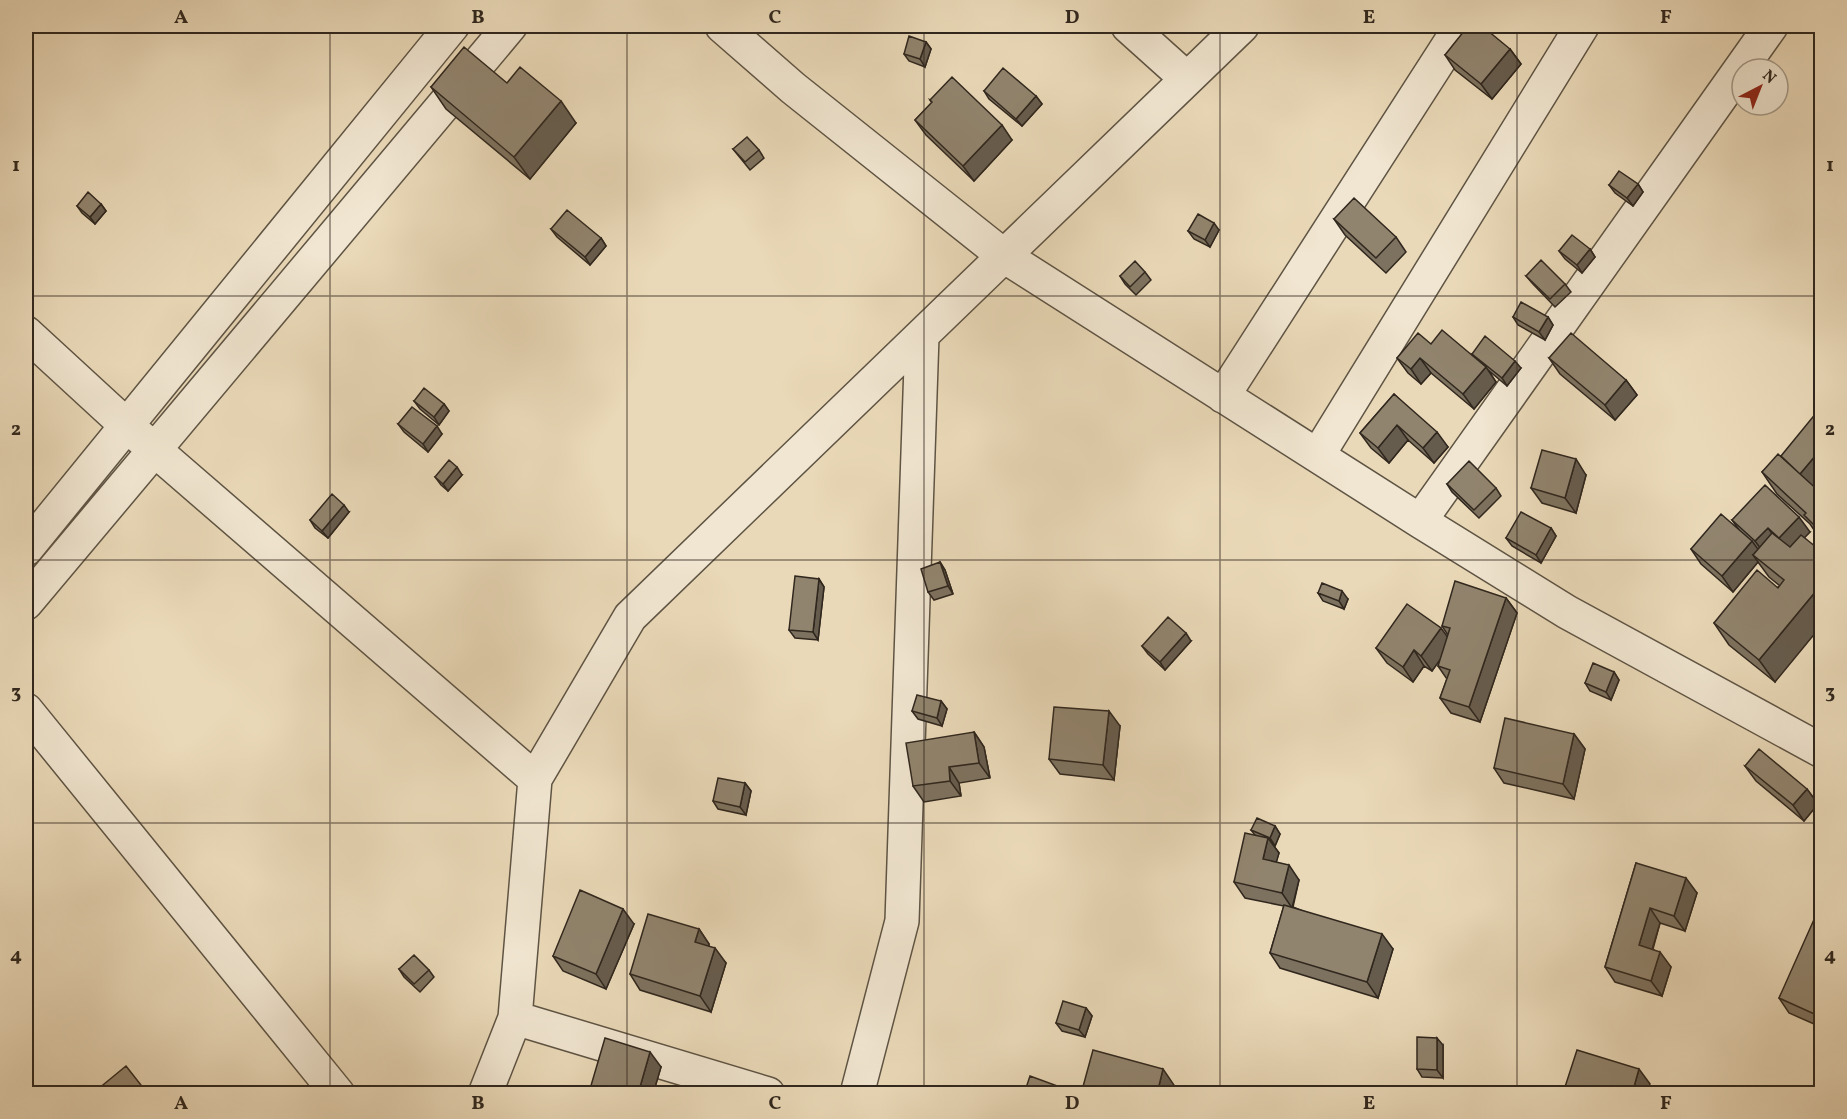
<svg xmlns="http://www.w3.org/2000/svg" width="1847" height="1119" font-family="Vollkorn,serif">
<rect width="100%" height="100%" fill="#ead9b8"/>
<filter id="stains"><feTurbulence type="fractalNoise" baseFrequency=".00333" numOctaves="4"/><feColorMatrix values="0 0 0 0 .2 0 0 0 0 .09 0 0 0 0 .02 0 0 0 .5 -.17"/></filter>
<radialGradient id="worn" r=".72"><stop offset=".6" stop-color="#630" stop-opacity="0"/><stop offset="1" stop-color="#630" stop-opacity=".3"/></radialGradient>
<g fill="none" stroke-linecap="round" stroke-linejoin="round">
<!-- street casing -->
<g stroke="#5e5444" stroke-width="36">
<path id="street" d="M 722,26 L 793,88 L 1004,256 L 1420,521 L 1567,612 L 1822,751
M 1128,26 L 1187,79
M 26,333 L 126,425 L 535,779
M 1223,396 L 1461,26
M 1318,455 L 1582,26
M 1420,521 L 1771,26
M 26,549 L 452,26
M 26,603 L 510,26
M 26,710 L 338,1094
M 515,1018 L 768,1094
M 485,1094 L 515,1018 L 535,779 L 630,617 L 1242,26
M 857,1094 L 902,921 L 922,336"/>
</g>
<!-- street -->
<use href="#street" stroke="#f1e6d1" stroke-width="33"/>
</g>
<!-- wall -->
<path fill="#7d725f" stroke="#30271e" stroke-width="1.5" d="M 1353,26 L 1360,26 L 1356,29 Z
M 926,42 L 931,49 L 925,67 L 909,61 L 904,54 Z
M 1510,49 L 1521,64 L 1492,99 L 1455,70 L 1445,55 Z
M 507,83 L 576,123 L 530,179 L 446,109 L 431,87 Z
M 984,91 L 1036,96 L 1042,104 L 1022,126 L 989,99 Z
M 930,100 L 1012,140 L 974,181 L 926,135 L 915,120 L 932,103 Z
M 733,149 L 759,150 L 764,158 L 750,170 Z
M 1638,184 L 1643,192 L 1633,206 L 1615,193 L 1609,185 Z
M 101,204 L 106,211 L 95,224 L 82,213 L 77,206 Z
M 1334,219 L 1396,237 L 1406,252 L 1386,273 L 1345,235 Z
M 551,229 L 601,238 L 606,246 L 590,265 L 557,237 Z
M 1219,230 L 1210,247 L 1194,239 L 1188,231 Z
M 1590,249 L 1595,257 L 1582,273 L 1565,259 L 1559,251 Z
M 1145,272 L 1151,280 L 1136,295 L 1125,284 L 1120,276 Z
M 1526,276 L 1565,284 L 1571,292 L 1555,307 L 1532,283 Z
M 1513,317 L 1548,317 L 1553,325 L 1545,340 L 1518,325 Z
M 1431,344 L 1474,357 L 1472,354 L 1521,368 L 1507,386 L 1488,370 L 1496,382 L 1474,409 L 1431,373 L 1421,384 L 1408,373 L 1397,358 Z
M 1549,358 L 1626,380 L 1637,395 L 1615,420 L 1560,374 Z
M 1394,394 L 1448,447 L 1434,463 L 1408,440 L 1389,463 L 1371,448 L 1360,433 Z
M 414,401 L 444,404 L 449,411 L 439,425 L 420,409 Z
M 398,424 L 442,434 L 428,452 L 404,432 Z
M 1781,456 L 1821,493 L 1821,540 L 1810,524 L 1777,494 L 1762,472 Z
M 462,475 L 448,491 L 441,485 L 435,477 Z
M 1586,475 L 1576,513 L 1542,503 L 1531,488 Z
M 1447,484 L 1496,488 L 1501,496 L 1479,518 L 1452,492 Z
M 349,512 L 328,538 L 315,528 L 310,520 Z
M 1732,520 L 1810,532 L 1804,537 L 1775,682 L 1729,645 L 1714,623 L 1780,586 L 1769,577 L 1758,562 L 1733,592 L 1701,564 L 1691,549 L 1739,530 Z
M 1551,528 L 1556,536 L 1541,563 L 1512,546 L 1506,538 Z
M 940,562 L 945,570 L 953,594 L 934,600 L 928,592 Z
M 819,579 L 824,587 L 818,640 L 795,638 L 789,630 Z
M 1318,593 L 1348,599 L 1344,609 L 1323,601 Z
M 1506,598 L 1517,613 L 1480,722 L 1451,713 L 1440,698 L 1447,679 L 1438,666 L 1440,659 L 1432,671 L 1424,666 L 1413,682 L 1387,663 L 1376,648 L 1447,637 L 1448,635 L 1442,626 Z
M 1191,641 L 1165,670 L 1148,654 L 1142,646 Z
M 1614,672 L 1619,680 L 1611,700 L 1590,691 L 1585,683 Z
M 941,701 L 947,709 L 942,726 L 918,719 L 912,711 Z
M 1120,726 L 1114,780 L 1060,774 L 1049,759 Z
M 974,732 L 984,747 L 990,778 L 959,783 L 961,796 L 924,802 L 913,786 Z
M 1574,734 L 1585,749 L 1574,799 L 1504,783 L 1494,768 Z
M 1745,766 L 1807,789 L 1818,804 L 1804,821 L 1756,781 Z
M 745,783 L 751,791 L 746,815 L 718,809 L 713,801 Z
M 1275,826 L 1280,834 L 1275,846 L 1273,845 L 1279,853 L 1276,862 L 1299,880 L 1293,907 L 1393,949 L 1378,998 L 1280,968 L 1270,953 L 1284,906 L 1245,898 L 1234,882 L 1255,835 L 1251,830 Z
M 1636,863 L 1697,893 L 1685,931 L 1660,923 L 1653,949 L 1671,967 L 1662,996 L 1615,982 L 1605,967 Z
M 1821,918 L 1821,1027 L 1789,1013 L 1779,998 Z
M 634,924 L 606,989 L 563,971 L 553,956 Z
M 699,929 L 709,944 L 709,946 L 726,963 L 711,1012 L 640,990 L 630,974 Z
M 399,969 L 429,970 L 434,977 L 420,992 L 404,977 Z
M 1086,1008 L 1092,1016 L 1085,1037 L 1062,1031 L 1056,1023 Z
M 1443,1045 L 1443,1078 L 1422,1077 L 1417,1069 Z
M 661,1067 L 653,1094 L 592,1094 L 590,1089 Z"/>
<!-- shaded-wall -->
<path fill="#665c4d" stroke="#30271e" stroke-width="1.5" d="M 1420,26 L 1432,26 L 1425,32 Z
M 926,42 L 931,49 L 925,67 L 920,59 Z
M 1510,49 L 1521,64 L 1492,99 L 1481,84 Z
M 1036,96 L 1042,104 L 1022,126 L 1016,119 Z
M 561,101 L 576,123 L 530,179 L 514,157 Z
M 1002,125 L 1012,140 L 974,181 L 963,166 Z
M 1638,184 L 1643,192 L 1633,206 L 1627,198 Z
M 101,204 L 106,211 L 95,224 L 90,217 Z
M 1214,223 L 1219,230 L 1210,247 L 1205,240 Z
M 601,238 L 606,246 L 590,265 L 585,257 Z
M 1590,249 L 1595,257 L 1582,273 L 1577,265 Z
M 1548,317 L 1553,325 L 1545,340 L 1539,332 Z
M 1420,358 L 1431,373 L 1421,384 L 1411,369 Z
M 1515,361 L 1521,368 L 1507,386 L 1502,378 Z
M 1486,367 L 1496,382 L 1474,409 L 1463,394 Z
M 1626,380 L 1637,395 L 1615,420 L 1605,405 Z
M 444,404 L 449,411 L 439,425 L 434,417 Z
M 1397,425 L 1408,440 L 1389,463 L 1378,448 Z
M 437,426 L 442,434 L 428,452 L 423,444 Z
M 1437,432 L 1448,447 L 1434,463 L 1423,448 Z
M 1821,449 L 1821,476 L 1810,489 L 1800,474 Z
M 1576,459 L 1586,475 L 1576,513 L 1565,498 Z
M 457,467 L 462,475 L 448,491 L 443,484 Z
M 344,505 L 349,512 L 328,538 L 322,531 Z
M 1799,517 L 1810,532 L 1790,553 L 1779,538 Z
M 1551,528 L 1556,536 L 1541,563 L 1536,555 Z
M 1768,528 L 1779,543 L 1766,556 L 1755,541 Z
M 1752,541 L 1763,556 L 1753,555 L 1758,562 L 1733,592 L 1722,576 Z
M 940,562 L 945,570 L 953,594 L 948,586 Z
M 819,579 L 824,587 L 818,640 L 813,632 Z
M 1821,585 L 1821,626 L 1775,682 L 1759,660 Z
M 1342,591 L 1348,599 L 1344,609 L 1339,601 Z
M 1506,598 L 1517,613 L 1480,722 L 1469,707 Z
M 1441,628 L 1452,643 L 1432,671 L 1421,656 Z
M 1186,633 L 1191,641 L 1165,670 L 1160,662 Z
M 1414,650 L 1424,666 L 1413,682 L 1403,667 Z
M 1614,672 L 1619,680 L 1611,700 L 1606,692 Z
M 941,701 L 947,709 L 942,726 L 937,718 Z
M 1109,711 L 1120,726 L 1114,780 L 1103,765 Z
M 974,732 L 984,747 L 990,778 L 979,763 Z
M 1574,734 L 1585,749 L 1574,799 L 1563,784 Z
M 949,767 L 959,783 L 961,796 L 950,781 Z
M 745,783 L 751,791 L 746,815 L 740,807 Z
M 1807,789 L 1818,804 L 1804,821 L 1793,805 Z
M 1275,826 L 1280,834 L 1275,846 L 1270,838 Z
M 1268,838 L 1279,853 L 1273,874 L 1263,859 Z
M 1289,865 L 1299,880 L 1292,908 L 1282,893 Z
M 1686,878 L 1697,893 L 1685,931 L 1674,916 Z
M 1650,908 L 1660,923 L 1649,960 L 1639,945 Z
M 623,909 L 634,924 L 606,989 L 596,974 Z
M 699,929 L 709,944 L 706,957 L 695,942 Z
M 1382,934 L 1393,949 L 1378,998 L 1367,982 Z
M 715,948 L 726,963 L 711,1012 L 700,996 Z
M 1660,952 L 1671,967 L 1662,996 L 1651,981 Z
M 1086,1008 L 1092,1016 L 1085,1037 L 1079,1030 Z
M 1437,1038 L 1443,1045 L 1443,1078 L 1437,1070 Z
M 650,1052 L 661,1067 L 653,1094 L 638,1094 Z
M 1163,1069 L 1174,1085 L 1171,1094 L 1157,1094 Z
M 1639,1069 L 1650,1084 L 1647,1094 L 1632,1094 Z
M 1060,1087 L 1065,1094 L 1058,1094 Z"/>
<!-- building -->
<path fill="#91846e" stroke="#30271e" stroke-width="1.5" d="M 1468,26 L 1482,26 L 1510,49 L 1481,84 L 1445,55 Z
M 909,36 L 926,42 L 920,59 L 904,54 Z
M 464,47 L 507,83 L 520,67 L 561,101 L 514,157 L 431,87 Z
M 1003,68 L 1036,96 L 1016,119 L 984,91 Z
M 952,77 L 1002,125 L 963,166 L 915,120 L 932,102 L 930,100 Z
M 747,137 L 759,150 L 745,162 L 733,149 Z
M 1619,171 L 1638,184 L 1627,198 L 1609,185 Z
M 88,192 L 101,204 L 90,217 L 77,206 Z
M 1354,198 L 1396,237 L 1376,258 L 1334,219 Z
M 567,210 L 601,238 L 585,257 L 551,229 Z
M 1198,214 L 1214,223 L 1205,240 L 1188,231 Z
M 1572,235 L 1590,249 L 1577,265 L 1559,251 Z
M 1541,260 L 1565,284 L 1550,299 L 1526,276 Z
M 1135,261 L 1145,272 L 1130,287 L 1120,276 Z
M 1521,302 L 1548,317 L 1539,332 L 1513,317 Z
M 1442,330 L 1486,367 L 1463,394 L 1420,358 L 1411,369 L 1397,358 L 1418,333 L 1431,344 Z
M 1571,333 L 1626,380 L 1605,405 L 1549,358 Z
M 1485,336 L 1515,361 L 1502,378 L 1472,354 Z
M 424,388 L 444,404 L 434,417 L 414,401 Z
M 1394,394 L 1437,432 L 1423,448 L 1397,425 L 1378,448 L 1360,433 Z
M 412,407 L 437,426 L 423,444 L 398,424 Z
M 1821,407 L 1821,449 L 1800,474 L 1781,456 Z
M 1542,450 L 1576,459 L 1565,498 L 1531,488 Z
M 1778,454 L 1821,493 L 1821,532 L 1804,515 L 1806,513 L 1762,472 Z
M 449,460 L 457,467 L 443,484 L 435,477 Z
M 1469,461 L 1496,488 L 1474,510 L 1447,484 Z
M 1765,485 L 1799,517 L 1779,538 L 1768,528 L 1755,541 L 1732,520 Z
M 332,494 L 344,505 L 322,531 L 310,520 Z
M 1521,512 L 1551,528 L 1536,555 L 1506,538 Z
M 1721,514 L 1752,541 L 1722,576 L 1691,549 Z
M 1772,533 L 1790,547 L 1801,535 L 1821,551 L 1821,585 L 1759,660 L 1714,623 L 1757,570 L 1778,588 L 1784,580 L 1753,555 Z
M 940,562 L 948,586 L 928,592 L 921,569 Z
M 795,576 L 819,579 L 813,632 L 789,630 Z
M 1455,581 L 1506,598 L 1469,707 L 1440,698 L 1450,670 L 1438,666 L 1450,628 L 1442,626 Z
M 1322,583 L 1342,591 L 1339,601 L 1318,593 Z
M 1407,604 L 1441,628 L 1421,656 L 1414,650 L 1403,667 L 1376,648 Z
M 1168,617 L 1186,633 L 1160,662 L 1142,646 Z
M 1593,663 L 1614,672 L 1606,692 L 1585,683 Z
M 917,695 L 941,701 L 937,718 L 912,711 Z
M 1054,707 L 1109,711 L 1103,765 L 1049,759 Z
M 1505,718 L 1574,734 L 1563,784 L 1494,768 Z
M 974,732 L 979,763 L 949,767 L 950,781 L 913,786 L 906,743 Z
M 1759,749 L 1807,789 L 1793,805 L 1745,766 Z
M 718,778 L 745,783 L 740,807 L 713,801 Z
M 1257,818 L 1275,826 L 1270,838 L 1251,830 Z
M 1245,833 L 1268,838 L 1263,859 L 1289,865 L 1282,893 L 1234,882 Z
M 1636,863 L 1686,878 L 1674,916 L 1650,908 L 1639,945 L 1660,952 L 1651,981 L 1605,967 Z
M 580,890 L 623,909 L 596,974 L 553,956 Z
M 1284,905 L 1382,934 L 1367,982 L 1270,953 Z
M 648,914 L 699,929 L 695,942 L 715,948 L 700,996 L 630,974 Z
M 1816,915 L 1821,918 L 1821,1017 L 1779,998 Z
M 414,955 L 429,970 L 414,984 L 399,969 Z
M 1063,1001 L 1086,1008 L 1079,1030 L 1056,1023 Z
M 1417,1037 L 1437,1038 L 1437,1070 L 1417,1069 Z
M 605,1038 L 650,1052 L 638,1094 L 603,1094 L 590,1089 Z
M 1093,1050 L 1163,1069 L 1157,1094 L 1081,1094 Z
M 1577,1050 L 1639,1069 L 1632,1094 L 1574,1094 L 1564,1090 Z
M 126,1066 L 148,1094 L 92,1094 Z
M 1030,1076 L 1060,1087 L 1058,1094 L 1024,1094 Z"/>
<!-- grid -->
<path fill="none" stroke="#30271e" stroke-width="1.5" stroke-opacity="0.55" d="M 330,26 L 330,1094M 627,26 L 627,1094M 924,26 L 924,1094M 1220,26 L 1220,1094M 1517,26 L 1517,1094M 26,296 L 1822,296M 26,560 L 1822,560M 26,823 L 1822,823"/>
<!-- margin -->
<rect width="1847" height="1119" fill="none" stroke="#ead9b8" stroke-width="66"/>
<!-- north arrow -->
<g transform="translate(1760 87) rotate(42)"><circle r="28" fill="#f1e6d1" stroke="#a49a89" stroke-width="1.5"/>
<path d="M0-4.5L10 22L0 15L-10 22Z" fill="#8f2418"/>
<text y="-9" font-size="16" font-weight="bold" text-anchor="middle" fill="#30271e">N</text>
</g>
<rect x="33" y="33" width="1781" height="1053" fill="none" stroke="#30271e" stroke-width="2"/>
<g font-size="20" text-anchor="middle" font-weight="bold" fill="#30271e">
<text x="181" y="23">A</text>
<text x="478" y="23">B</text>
<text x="775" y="23">C</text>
<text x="1072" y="23">D</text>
<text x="1369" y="23">E</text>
<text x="1666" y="23">F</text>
<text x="16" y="171">1</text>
<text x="1830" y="171">1</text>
<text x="16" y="435">2</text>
<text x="1830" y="435">2</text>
<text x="16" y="698">3</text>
<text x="1830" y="698">3</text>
<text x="16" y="961">4</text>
<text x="1830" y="961">4</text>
<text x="181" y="1109">A</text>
<text x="478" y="1109">B</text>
<text x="775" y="1109">C</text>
<text x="1072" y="1109">D</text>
<text x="1369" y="1109">E</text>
<text x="1666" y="1109">F</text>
</g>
<rect width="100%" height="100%" filter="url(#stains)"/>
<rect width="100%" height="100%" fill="url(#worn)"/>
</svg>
